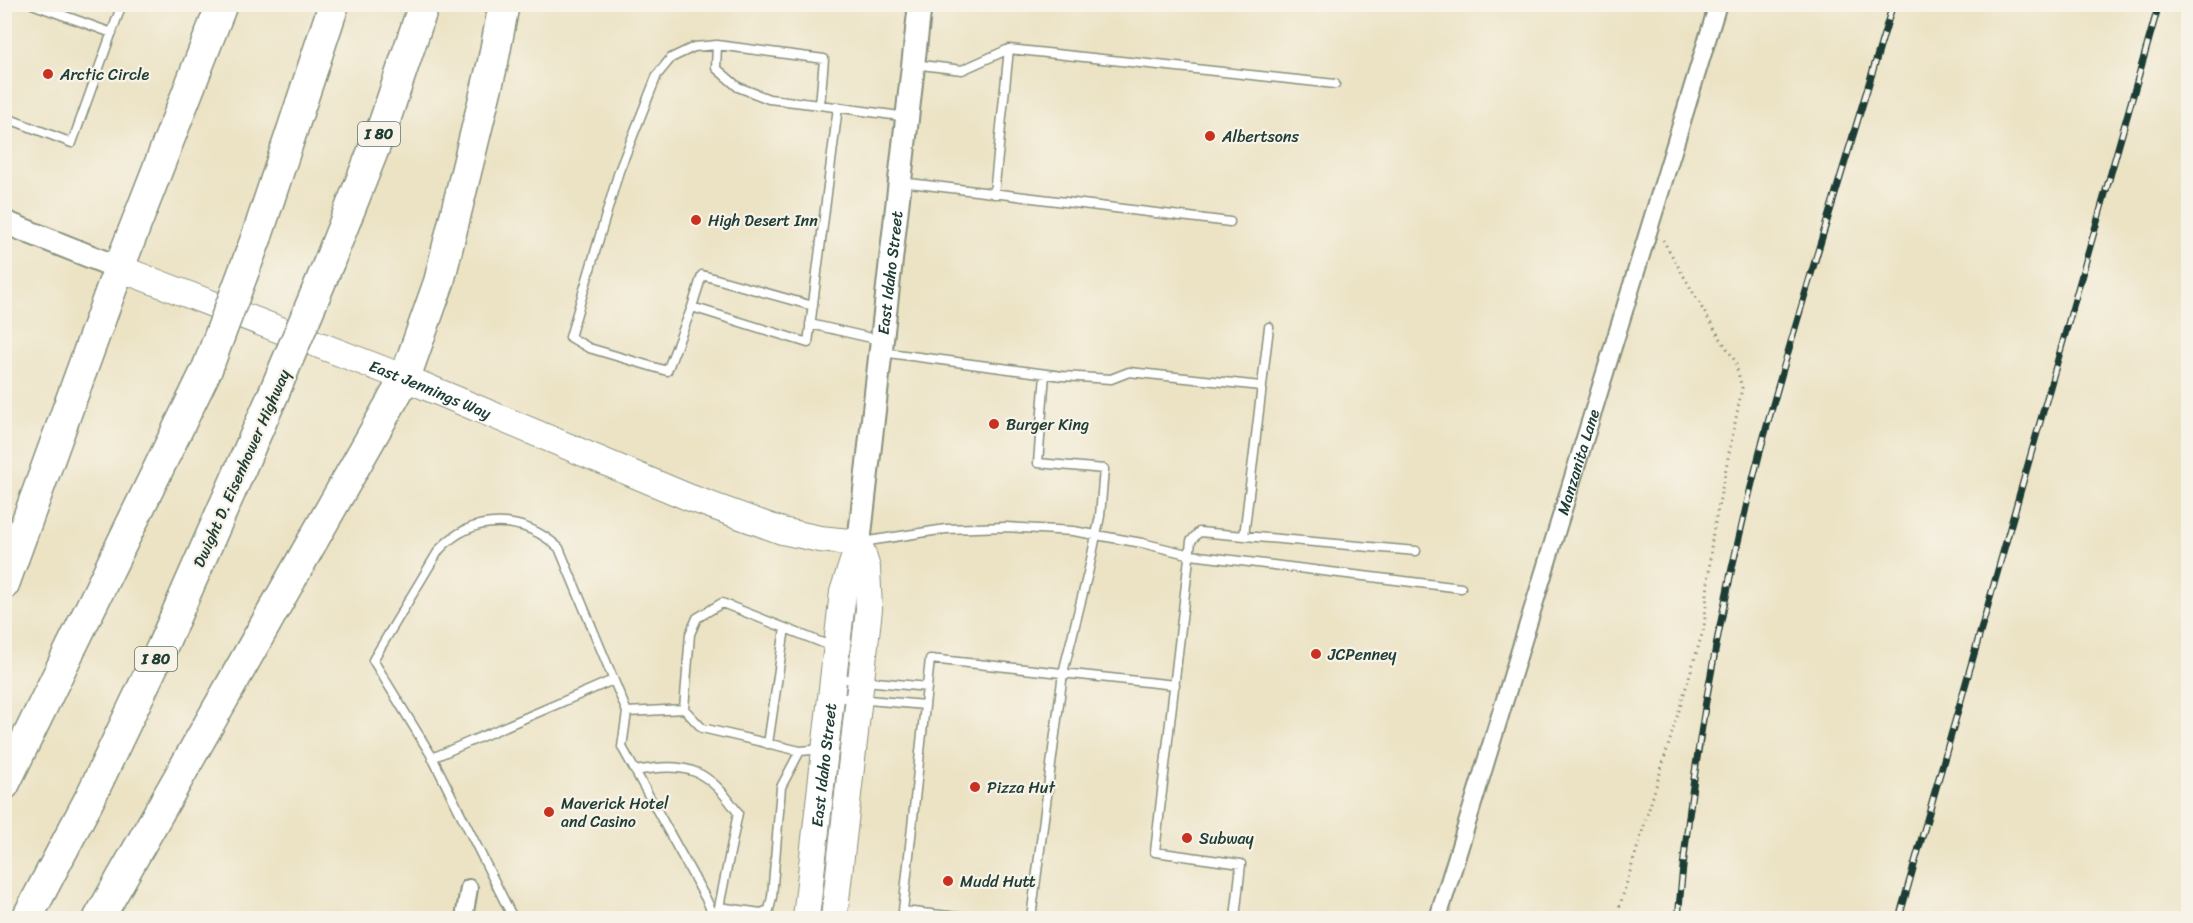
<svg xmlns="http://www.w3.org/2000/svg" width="2193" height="923" font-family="Sriracha,sans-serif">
<rect width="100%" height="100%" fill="#f7f3e8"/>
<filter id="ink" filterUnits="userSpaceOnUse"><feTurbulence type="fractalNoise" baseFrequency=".0167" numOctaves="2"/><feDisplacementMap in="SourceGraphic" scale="12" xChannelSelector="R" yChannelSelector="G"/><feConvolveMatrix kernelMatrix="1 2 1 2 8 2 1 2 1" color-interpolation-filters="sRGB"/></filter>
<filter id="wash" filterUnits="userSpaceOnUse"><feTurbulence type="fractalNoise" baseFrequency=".008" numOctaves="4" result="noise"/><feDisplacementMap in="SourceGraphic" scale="24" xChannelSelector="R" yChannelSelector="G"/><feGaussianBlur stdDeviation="1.35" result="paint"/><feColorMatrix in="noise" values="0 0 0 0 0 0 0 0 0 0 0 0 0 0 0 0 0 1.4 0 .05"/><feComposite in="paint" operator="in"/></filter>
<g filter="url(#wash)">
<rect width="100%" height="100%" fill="#ece3c5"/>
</g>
<g filter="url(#ink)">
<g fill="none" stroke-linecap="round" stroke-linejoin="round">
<!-- lane casing -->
<g stroke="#86907c" stroke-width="11">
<path id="lane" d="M 32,4 L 112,33
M 717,45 L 694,47 L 671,58 L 657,75 L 619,171 L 570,337 L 589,348 L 667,371 L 692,307 L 808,343 L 838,107
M 913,64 L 962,70 L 1009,49 L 1335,84
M 820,105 L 769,99 L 738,87 L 716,68 L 717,45 L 824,59 L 820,105 L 907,117
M 4,117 L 72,143 L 122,4
M 901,182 L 1230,222
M 994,194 L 1009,49
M 692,307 L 702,275 L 813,306
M 810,324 L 880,340
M 881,352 L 1062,376 L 1111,379 L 1129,372 L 1261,386
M 1244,536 L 1269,327
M 862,542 L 946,529 L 1006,527 L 1073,531 L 1142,543 L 1191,555 L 1461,588
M 835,678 L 927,687
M 834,697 L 925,705
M 684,709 L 690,634 L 697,618 L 722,603 L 833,647
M 627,712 L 684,709 L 702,728 L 800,751
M 768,744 L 785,628
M 432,758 L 613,680
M 635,771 C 687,761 708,769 738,813 L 718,912
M 719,907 L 761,913 L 769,910 L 772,897 L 781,787 L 800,751 L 824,749
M 903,911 L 930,659 L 1175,685
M 513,918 L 431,755 L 373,660 L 439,550 C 473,513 523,515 559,548 L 627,712 L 622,747 L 706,899 L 715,918
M 902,918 L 903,911 L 968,918
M 1031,918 L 1063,673 L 1089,569 L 1100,516 L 1104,469 L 1038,463 L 1045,374
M 1235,918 L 1241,864 L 1155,852 L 1191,541 L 1199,532 L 1416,551"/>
</g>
<!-- street casing -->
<g stroke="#86907c" stroke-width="20">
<g id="street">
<path d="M 464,918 L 469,888"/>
<path id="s1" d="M 1438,918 L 1718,4"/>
</g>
</g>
<!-- secondary casing -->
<g stroke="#86907c" stroke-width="26">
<g id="secondary">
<path d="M 4,222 L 119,268"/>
<path id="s2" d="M 859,543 L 920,4"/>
</g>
</g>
<!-- primary casing -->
<g stroke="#86907c" stroke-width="28">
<g id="primary">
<path id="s3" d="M 119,268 L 405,378 L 688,497 L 782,531 L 820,539 L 859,543"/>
<path id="s4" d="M 806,918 L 843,592 L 859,543"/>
<path d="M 834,918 L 869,609 L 867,568 L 859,543"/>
</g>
</g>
<!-- highway casing -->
<g stroke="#86907c" stroke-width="33">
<path id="highway" d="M 257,236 L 334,4
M 329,262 L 384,123 L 424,4
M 4,584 L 119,268 L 222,4
M 4,785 L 207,369
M 27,918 L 90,798 L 162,647 L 273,395
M 99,918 L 405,378 L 439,282 L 493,62 L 504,4"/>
</g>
<!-- path -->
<path stroke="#86907c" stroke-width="3" stroke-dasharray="1.5 4.5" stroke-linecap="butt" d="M 1616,918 L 1704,628 L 1712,538 L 1742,388 L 1735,361 L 1710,322 L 1663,240"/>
<!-- lane -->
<use href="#lane" stroke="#fff" stroke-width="8"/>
<!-- street -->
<use href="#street" stroke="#fff" stroke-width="16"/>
<!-- secondary -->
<use href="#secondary" stroke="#fff" stroke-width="22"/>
<!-- primary -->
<use href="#primary" stroke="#fff" stroke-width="26"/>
<!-- highway -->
<use href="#highway" stroke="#fff" stroke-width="30"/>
<!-- rail casing -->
<g stroke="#1f3d34" stroke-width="7">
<path id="rail" d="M 1678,918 C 1692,759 1721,599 1762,444 C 1802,297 1849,151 1893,4
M 1899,918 L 2159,4"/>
</g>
<!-- rail -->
<use href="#rail" stroke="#f7f3e8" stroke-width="4.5" stroke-dasharray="14" stroke-linecap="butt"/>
<!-- highway-bridge casing -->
<g stroke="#86907c" stroke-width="33" stroke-linecap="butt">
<path id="highway-bridge" d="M 207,369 L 257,236
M 273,395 L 329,262"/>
</g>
<!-- highway-bridge -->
<use href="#highway-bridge" stroke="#fff" stroke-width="30"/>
</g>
</g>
<!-- markers -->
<g fill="#c8321e" stroke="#f7f3e8" stroke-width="2">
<circle cx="48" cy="74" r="6"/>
<circle cx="1210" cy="136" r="6"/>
<circle cx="696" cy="220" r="6"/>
<circle cx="994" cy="424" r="6"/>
<circle cx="1316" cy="654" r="6"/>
<circle cx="975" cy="787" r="6"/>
<circle cx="549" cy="812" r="6"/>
<circle cx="1187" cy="838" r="6"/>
<circle cx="948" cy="881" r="6"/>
</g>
<g text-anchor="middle" stroke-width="4.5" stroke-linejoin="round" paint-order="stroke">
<!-- shield labels -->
<g fill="#f7f3e8" stroke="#60746a" stroke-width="1.5">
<rect x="358" y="122" width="42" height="24" rx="4.5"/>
<rect x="135" y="647" width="42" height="24" rx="4.5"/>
</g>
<g font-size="15" font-weight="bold" fill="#1f3d34">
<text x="379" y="139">I 80</text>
<text x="156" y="664">I 80</text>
</g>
<!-- poi labels -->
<g font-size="16" fill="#1f3d34" stroke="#f7f3e8" text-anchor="start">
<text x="60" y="80">Arctic Circle</text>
<text x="1222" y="142">Albertsons</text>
<text x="708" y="226">High Desert Inn</text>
<text x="1006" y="430">Burger King</text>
<text x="1328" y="660">JCPenney</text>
<text x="987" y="793">Pizza Hut</text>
<text x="561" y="809">Maverick Hotel<tspan x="561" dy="18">and Casino</tspan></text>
<text x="1199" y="844">Subway</text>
<text x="960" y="887">Mudd Hutt</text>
</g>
<!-- street labels -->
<g font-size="16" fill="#1f3d34" stroke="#f7f3e8">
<text dy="6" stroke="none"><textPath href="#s2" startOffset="272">East Idaho Street</textPath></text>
<text dy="6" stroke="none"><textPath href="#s3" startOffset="334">East Jennings Way</textPath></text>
<text dy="6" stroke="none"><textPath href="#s1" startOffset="477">Manzanita Lane</textPath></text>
<text transform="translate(241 468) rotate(-66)" y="6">Dwight D. Eisenhower Highway</text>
<text dy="6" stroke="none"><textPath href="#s4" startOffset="154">East Idaho Street</textPath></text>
</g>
</g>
<!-- margin -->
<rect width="2193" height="923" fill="none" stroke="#f7f3e8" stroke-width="24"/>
</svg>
